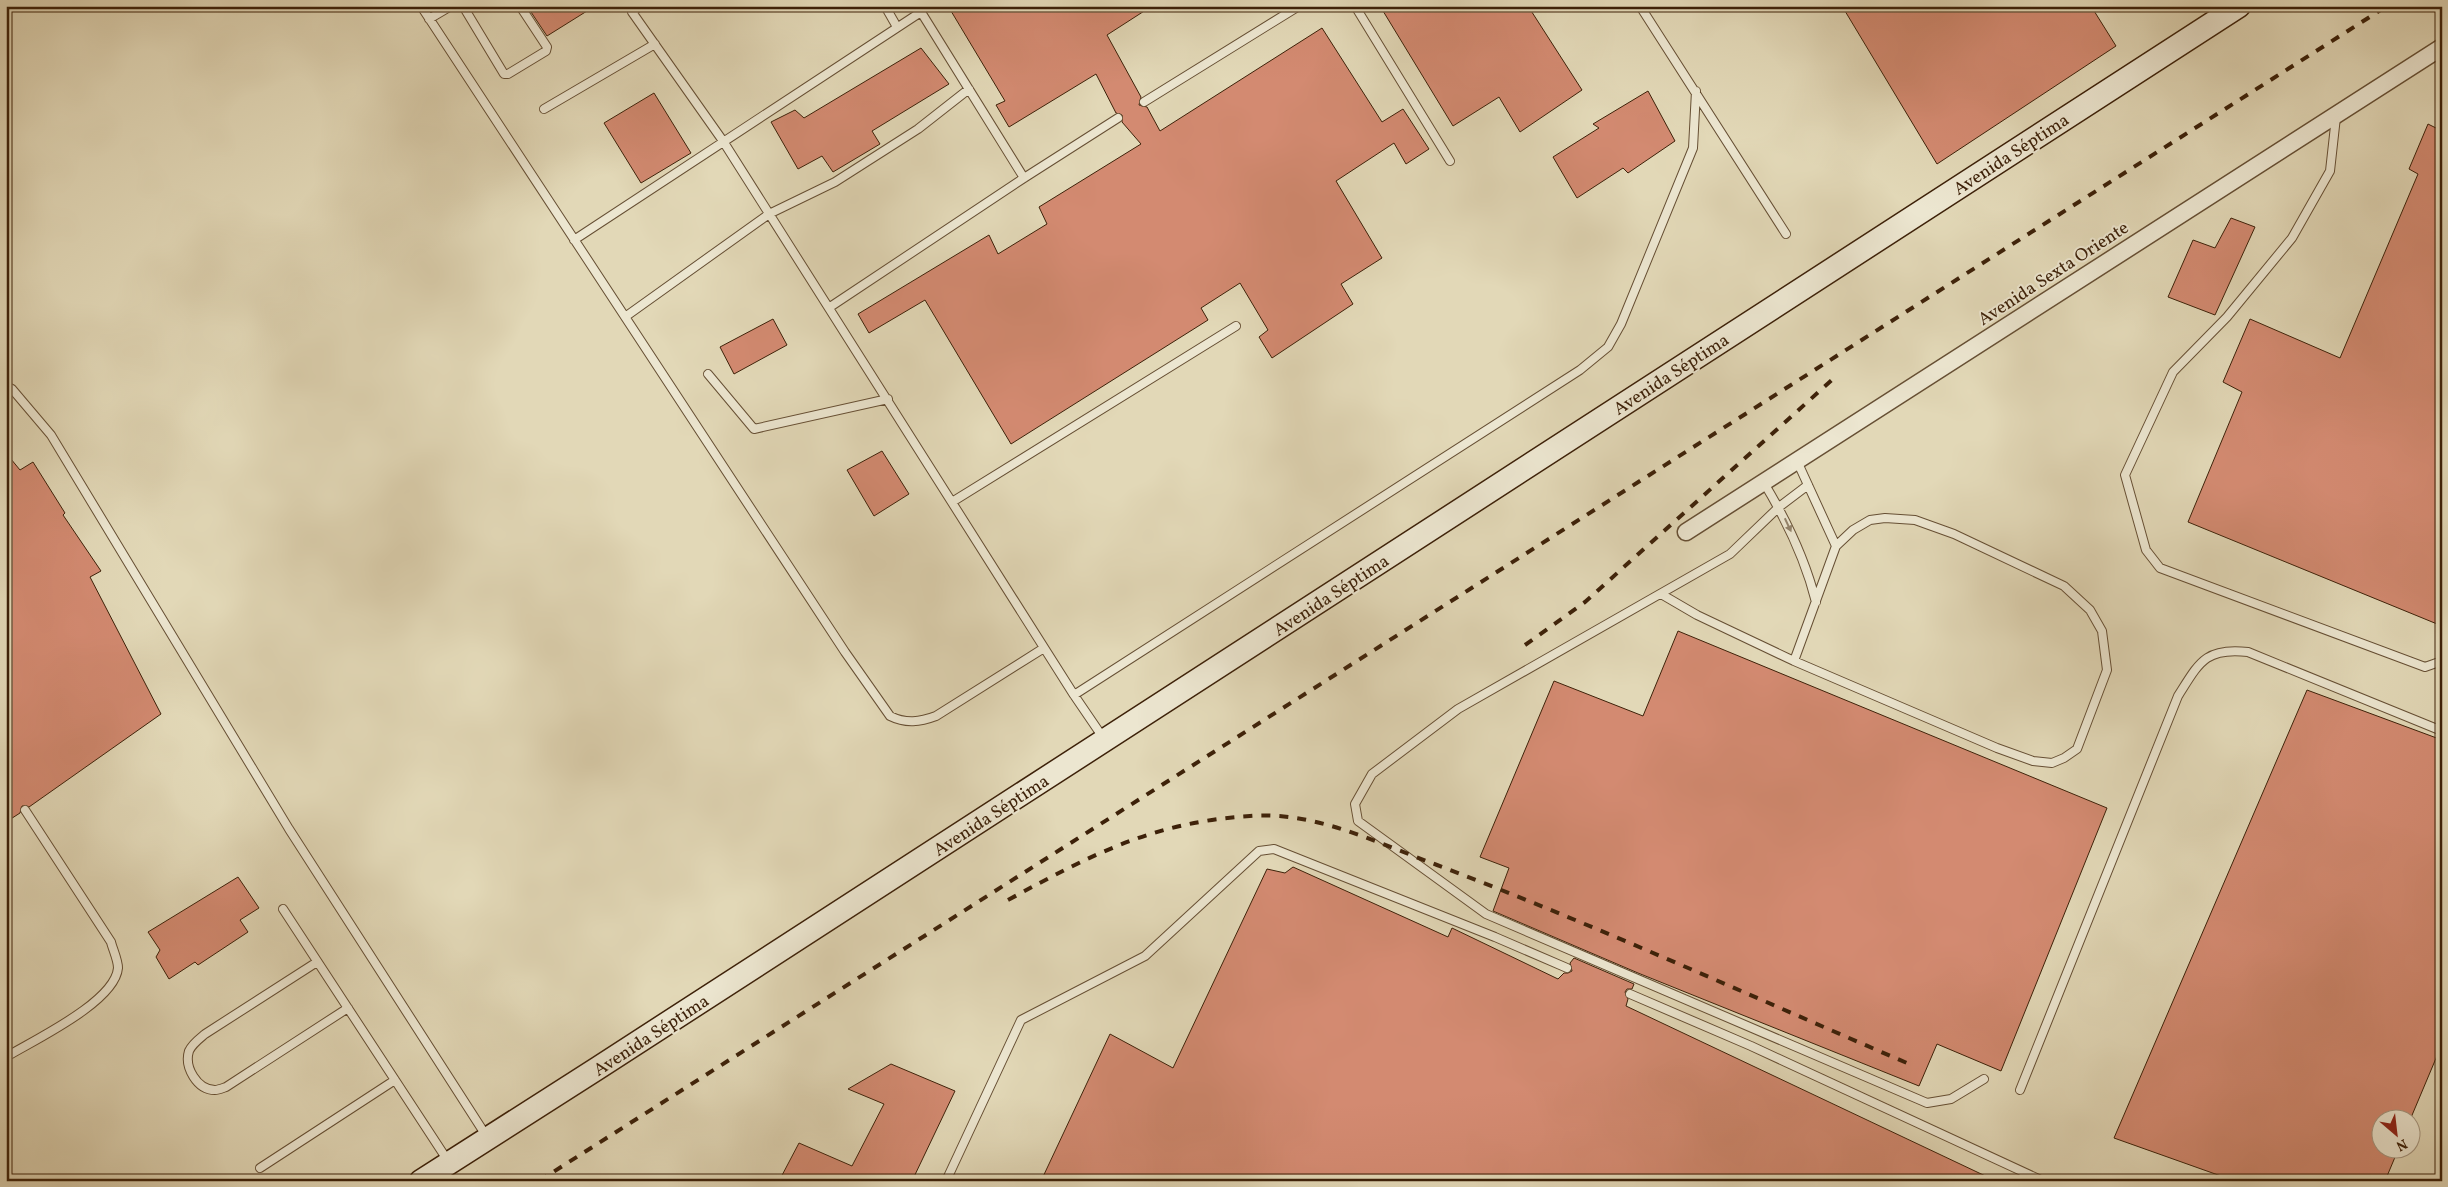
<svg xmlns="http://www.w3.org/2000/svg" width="2448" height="1187" font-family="Vollkorn,serif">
<rect width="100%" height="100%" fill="#e2d8b7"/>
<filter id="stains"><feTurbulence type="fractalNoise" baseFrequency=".004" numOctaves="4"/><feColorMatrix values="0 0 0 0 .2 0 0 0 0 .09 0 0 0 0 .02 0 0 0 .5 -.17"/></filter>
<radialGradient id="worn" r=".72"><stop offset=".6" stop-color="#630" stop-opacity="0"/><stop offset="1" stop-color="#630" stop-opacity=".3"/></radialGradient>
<!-- building -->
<path fill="#d38a71" stroke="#3d2109" d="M 527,6 L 595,6 L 547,36 Z
M 948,6 L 1152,6 L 1107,35 L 1141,97 L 1139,105 L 1147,107 L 1160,131 L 1322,28 L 1382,122 L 1403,109 L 1429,149 L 1406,164 L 1394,143 L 1336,181 L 1382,258 L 1341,284 L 1353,304 L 1272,358 L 1259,337 L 1268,330 L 1240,283 L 1201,308 L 1208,320 L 1011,444 L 925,300 L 869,333 L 858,314 L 989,235 L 998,254 L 1047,224 L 1039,207 L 1141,144 L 1122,122 L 1122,115 L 1116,113 L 1096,74 L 1009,127 L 996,105 L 1005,101 Z
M 1380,6 L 1528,6 L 1582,90 L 1520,132 L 1499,97 L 1453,126 Z
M 1842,6 L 2091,6 L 2116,46 L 1937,164 Z
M 921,48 L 949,84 L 872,131 L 880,144 L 833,172 L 822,156 L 798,169 L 771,122 L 795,110 L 804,118 Z
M 1648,91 L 1675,141 L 1628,173 L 1623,168 L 1577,198 L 1553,157 L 1599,128 L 1593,124 Z
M 654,93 L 691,153 L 641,183 L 604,123 Z
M 2428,124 L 2442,131 L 2442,626 L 2188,522 L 2242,392 L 2223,382 L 2250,319 L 2340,358 L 2418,174 L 2409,169 Z
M 2231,218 L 2255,227 L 2215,315 L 2168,297 L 2193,240 L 2215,248 Z
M 773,319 L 787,345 L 734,374 L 720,347 Z
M 882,451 L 909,494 L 874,516 L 847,470 Z
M 6,453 L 20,470 L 33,462 L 65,513 L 63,515 L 101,571 L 90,577 L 161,714 L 29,807 L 22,806 L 20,813 L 6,822 Z
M 1678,631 L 2107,808 L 2001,1071 L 1937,1044 L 1919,1086 L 1638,973 L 1493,911 L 1509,868 L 1480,857 L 1554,681 L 1643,716 Z
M 2307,690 L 2442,740 L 2442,1044 L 2410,1120 L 2380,1120 L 2380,1150 L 2398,1150 L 2385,1181 L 2235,1181 L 2114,1138 Z
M 1293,867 L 1448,937 L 1452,928 L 1558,979 L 1564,973 L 1568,973 L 1572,971 L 1570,963 L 1574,958 L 1634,984 L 1632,989 L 1627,989 L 1625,992 L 1628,999 L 1626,1006 L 1996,1181 L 1041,1181 L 1110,1034 L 1173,1068 L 1267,869 L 1285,873 Z
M 238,877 L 259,908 L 240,920 L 248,932 L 198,965 L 195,962 L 169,979 L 156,957 L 160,950 L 148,932 Z
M 891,1064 L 955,1091 L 912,1181 L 779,1181 L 799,1143 L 852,1166 L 884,1104 L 848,1089 Z"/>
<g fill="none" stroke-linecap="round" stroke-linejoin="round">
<!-- lane casing -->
<g stroke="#664f34" stroke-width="10">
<path id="lane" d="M 421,6 L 845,652 L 890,716 C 906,724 920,722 936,716 L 1044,648
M 463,6 L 504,74 L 508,74 L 546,51 L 547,47 L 520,6
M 640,6 L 632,12 L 723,141 L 1074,695 L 1104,739
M 885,6 L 897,27
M 1355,6 L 1450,161
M 1640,6 L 1786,234
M 429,19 L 451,6
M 1144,102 L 1299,6
M 544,109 L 655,44
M 2336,117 L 2330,171 L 2292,238 L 2227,317 L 2173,372 L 2125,475 L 2146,550 L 2160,568 L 2425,667 L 2442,661
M 574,240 L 921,12 L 1024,178
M 830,307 L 1024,178 L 1118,118
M 625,317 L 769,214 L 835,182 L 918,129 L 969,89
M 708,374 L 754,429 L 888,399
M 6,386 L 12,389 L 51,435 L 289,829 L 487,1137
M 1797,461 L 1836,546
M 1764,483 C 1787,521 1805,558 1816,602
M 1808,485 L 1779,507 L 1730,554 L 1458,709 L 1372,774 L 1355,804 L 1358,821 L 1486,914 L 1927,1103 L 1951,1099 L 1984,1079
M 952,502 L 1236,326
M 1661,594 L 1697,615 L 1794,661 L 1836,546 L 1853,530 L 1870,520 L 1885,518 L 1915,520 L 1954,534 L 2064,586 L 2090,610 L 2102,631 L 2107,670 L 2077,749 L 2064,758 L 2052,763 L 2033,761 L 1997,748 L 1794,661
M 1074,695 L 1580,370 L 1608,347 L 1621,324 L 1693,148 L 1696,91
M 283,909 L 448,1161
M 317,962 L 205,1034 C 199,1039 192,1044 189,1051 C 184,1067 197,1090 215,1090 C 218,1090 223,1088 226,1087 L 348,1008
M 1630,994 L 1751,1046 L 2043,1181
M 6,1057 C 34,1040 115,1002 118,968 C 118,960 113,950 111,942 L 25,810
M 2020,1090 L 2178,696 C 2199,663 2205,647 2248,652 L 2442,731
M 260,1168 L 395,1080
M 946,1181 L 1021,1020 L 1145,956 L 1259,851 L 1274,849 L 1495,937 L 1567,968"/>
</g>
<!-- street casing -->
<g stroke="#664f34" stroke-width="19">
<path id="street" d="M 1686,532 L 2442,47"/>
</g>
<!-- secondary casing -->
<g stroke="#3d2109" stroke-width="25">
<path id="secondary" d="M 421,1181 L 598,1068 L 2239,6"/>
</g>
<!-- lane -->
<use href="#lane" stroke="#ece6d0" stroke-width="8"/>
<!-- street -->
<use href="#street" stroke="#ece6d0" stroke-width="16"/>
<!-- secondary -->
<use href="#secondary" stroke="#ece6d0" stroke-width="22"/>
<!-- rail -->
<path stroke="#3d2109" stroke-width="4" stroke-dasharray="9 9" stroke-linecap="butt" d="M 1525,645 L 1585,602 L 1833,379
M 1008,900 C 1091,855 1153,822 1250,816 C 1316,811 1377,843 1437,865 C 1598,926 1755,998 1914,1066
M 539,1181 L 2387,6"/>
</g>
<!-- one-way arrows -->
<defs><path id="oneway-solid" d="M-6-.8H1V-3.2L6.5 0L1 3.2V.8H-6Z" transform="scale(1.25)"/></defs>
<use fill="#94846c" href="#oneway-solid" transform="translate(1788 525) rotate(65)"/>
<g text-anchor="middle" stroke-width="4" stroke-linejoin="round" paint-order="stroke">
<!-- street labels -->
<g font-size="18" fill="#3d2109" stroke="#ece6d0">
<text transform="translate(2011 154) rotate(-33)" y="6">Avenida Séptima</text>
<text transform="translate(2053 273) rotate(-33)" y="6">Avenida Sexta Oriente</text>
<text transform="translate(1671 374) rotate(-33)" y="6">Avenida Séptima</text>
<text transform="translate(1331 595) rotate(-33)" y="6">Avenida Séptima</text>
<text transform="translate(991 815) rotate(-33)" y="6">Avenida Séptima</text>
<text transform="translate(651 1035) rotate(-33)" y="6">Avenida Séptima</text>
</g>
</g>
<!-- margin -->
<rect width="2448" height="1187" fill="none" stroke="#e2d8b7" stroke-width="25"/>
<rect x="8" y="8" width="2433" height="1172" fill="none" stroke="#3d2109" stroke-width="2.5"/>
<rect x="12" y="12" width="2423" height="1162" fill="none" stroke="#3d2109"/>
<!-- north arrow -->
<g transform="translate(2396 1134) rotate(152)"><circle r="24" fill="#ece6d0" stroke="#a69780"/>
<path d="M0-4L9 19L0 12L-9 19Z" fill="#8f2418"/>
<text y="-8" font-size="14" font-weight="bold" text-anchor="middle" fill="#3d2109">N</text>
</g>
<rect width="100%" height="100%" filter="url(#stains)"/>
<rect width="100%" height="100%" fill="url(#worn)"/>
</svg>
